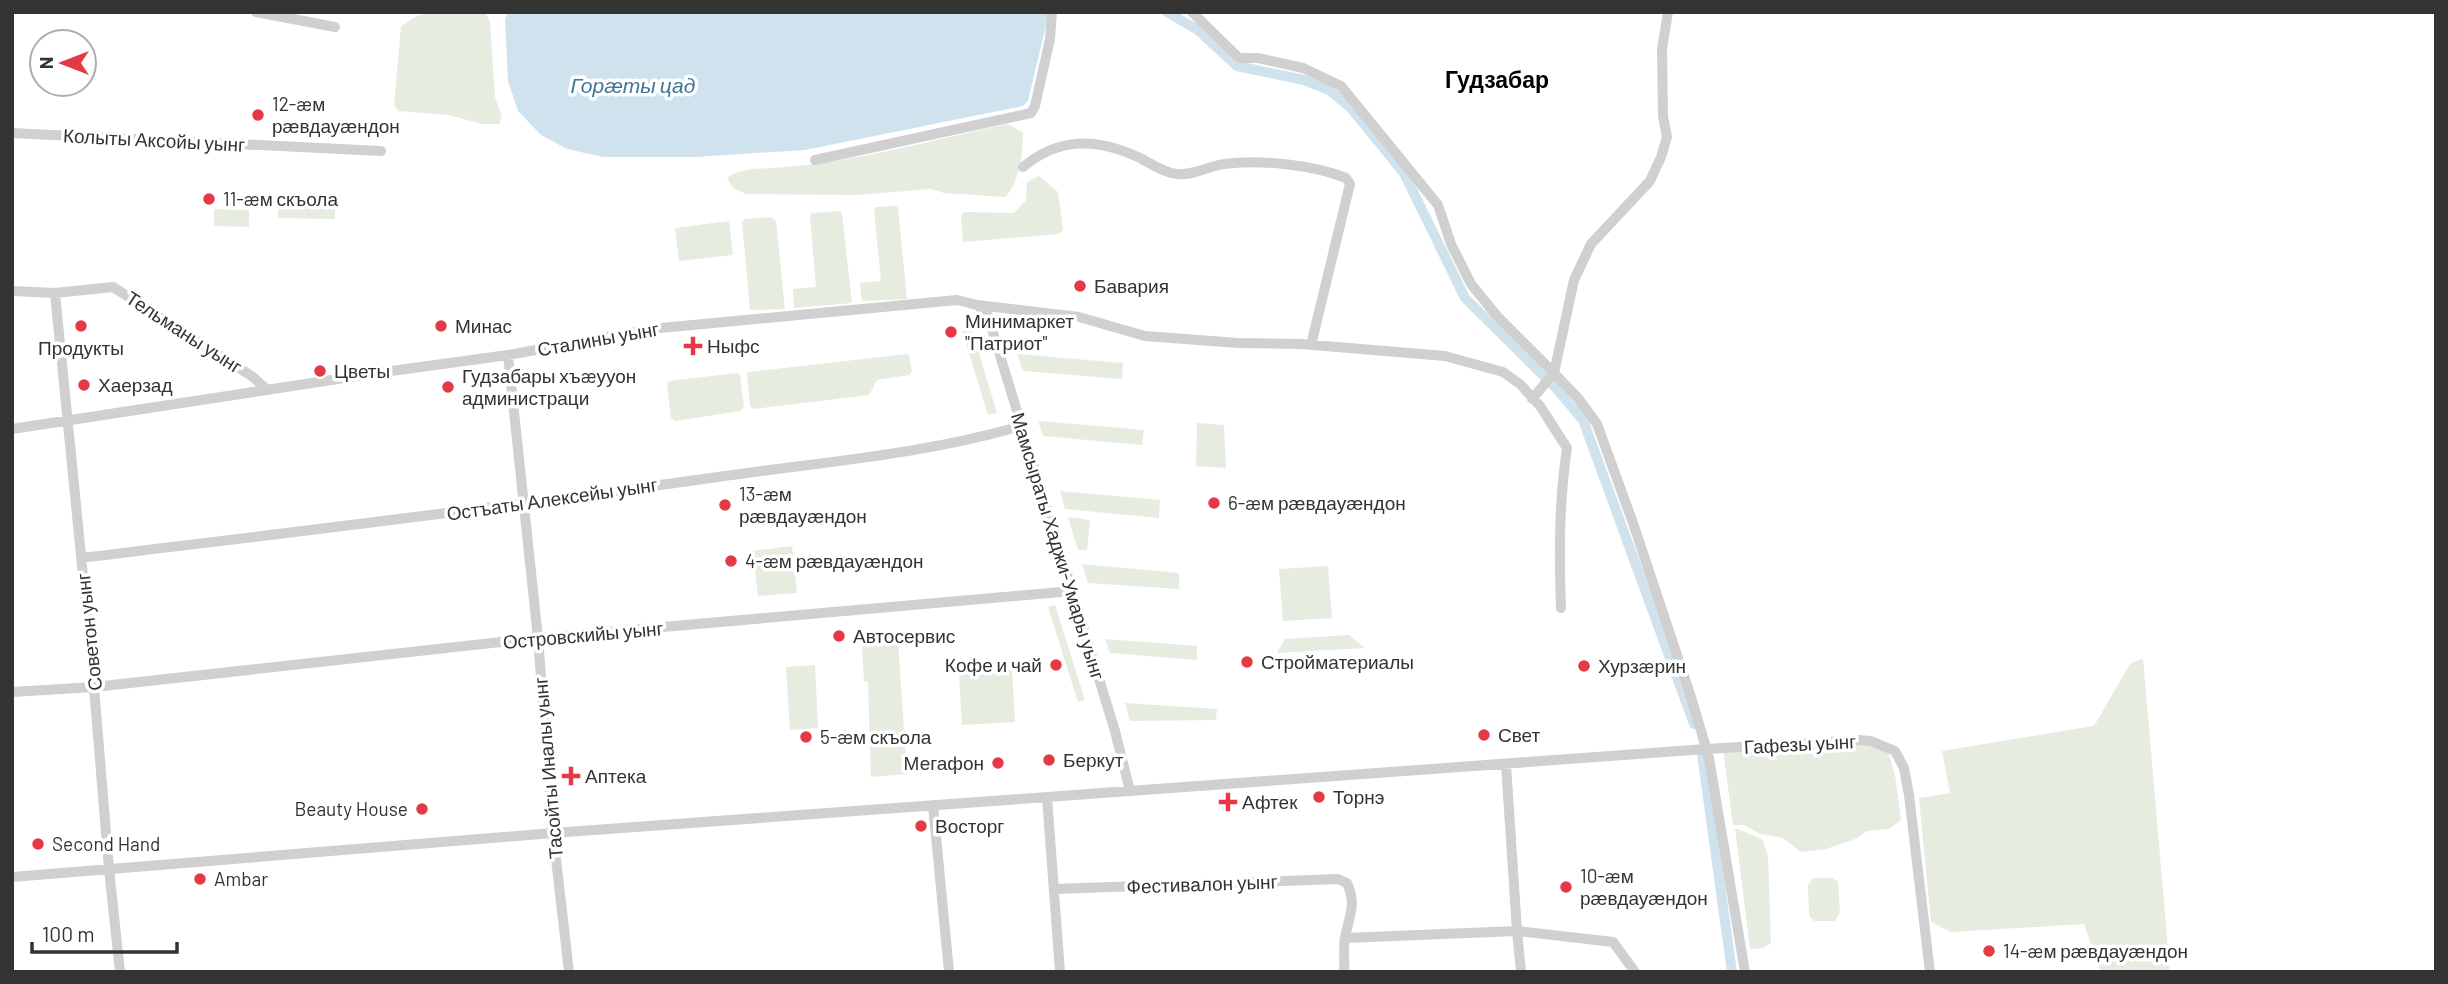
<svg xmlns="http://www.w3.org/2000/svg" width="2448" height="984" font-family="Barlow,sans-serif">
<rect width="100%" height="100%" fill="#fff"/>
<!-- green -->
<path fill="#e6ecdf" d="M 433,12 L 485,12 L 490,22 L 495,97 L 502,117 L 499,124 L 482,124 L 449,115 L 398,111 L 394,105 L 401,26 L 417,16 Z
M 1007,124 L 1023,132 C 1023,152 1020,182 1005,197 L 944,193 L 931,189 L 858,195 L 746,194 L 733,188 L 727,178 C 740,167 768,169 785,167 C 859,161 933,140 1007,124 Z
M 1039,176 L 1058,192 L 1063,230 L 1058,234 L 963,242 L 961,216 L 964,212 L 1014,213 L 1026,200 L 1027,182 Z
M 278,198 L 335,198 L 335,219 L 278,218 Z
M 896,206 L 898,208 L 907,299 L 862,301 L 860,283 L 881,281 L 874,210 L 876,207 Z
M 214,209 L 249,210 L 249,227 L 214,226 Z
M 840,211 L 842,214 L 852,303 L 794,308 L 793,289 L 816,287 L 810,217 L 812,213 Z
M 772,217 L 776,221 L 785,309 L 750,310 L 742,222 L 745,219 Z
M 729,221 L 733,255 L 679,261 L 675,228 Z
M 971,327 L 997,413 L 988,415 L 962,330 Z
M 907,354 L 909,356 L 912,371 L 909,375 L 877,380 L 869,395 L 754,409 L 750,406 L 747,374 L 749,372 Z
M 1017,354 L 1123,363 L 1122,379 L 1023,371 Z
M 737,373 L 740,375 L 744,407 L 741,411 L 675,421 L 671,418 L 667,385 L 669,381 Z
M 1038,421 L 1144,430 L 1142,445 L 1043,436 Z
M 1197,423 L 1224,425 L 1226,468 L 1196,466 Z
M 1060,491 L 1160,500 L 1159,518 L 1065,509 Z
M 1068,517 L 1090,520 L 1087,550 L 1078,550 Z
M 792,546 L 797,593 L 758,596 L 753,551 Z
M 1082,564 L 1179,573 L 1179,589 L 1088,583 Z
M 1328,566 L 1332,618 L 1283,621 L 1279,569 Z
M 1055,605 L 1085,700 L 1078,702 L 1048,607 Z
M 1349,635 L 1365,648 L 1277,653 L 1285,639 Z
M 1105,639 L 1197,646 L 1197,660 L 1110,653 Z
M 898,642 L 907,774 L 871,777 L 868,682 L 864,681 L 862,645 Z
M 2143,658 L 2170,972 L 2101,972 L 2084,924 L 1951,932 L 1931,922 L 1919,798 L 1950,793 L 1942,751 L 2094,726 L 2130,664 Z
M 815,665 L 818,728 L 790,730 L 786,667 Z
M 1012,669 L 1015,722 L 962,725 L 959,673 Z
M 1125,703 L 1217,709 L 1216,720 L 1130,721 Z
M 1859,735 L 1888,752 L 1895,775 L 1901,820 L 1889,829 L 1867,831 L 1855,839 L 1826,849 L 1801,852 L 1783,838 L 1760,834 L 1744,825 L 1733,825 L 1723,749 Z
M 1735,828 L 1762,839 L 1768,856 L 1771,943 L 1763,948 L 1750,949 Z
M 1813,878 L 1833,878 L 1838,882 L 1840,912 L 1835,921 L 1814,921 L 1809,916 L 1808,885 Z"/>
<!-- water -->
<path fill="#cfe2ee" d="M 508,12 L 1047,12 L 1047,21 L 1028,101 L 1023,106 L 805,150 L 695,157 L 603,157 L 567,149 L 541,135 L 518,111 L 508,81 L 505,20 Z"/>
<g fill="none" stroke-linecap="round" stroke-linejoin="round">
<!-- canal -->
<path stroke="#cfe2ee" stroke-width="10" d="M 1167,12 L 1198,30 L 1237,66 L 1304,80 L 1329,90 L 1351,108 L 1404,173 L 1465,298 L 1555,387 L 1583,420 L 1694,724
M 1702,754 L 1732,972"/>
<!-- minor -->
<path stroke="#d0d0d0" stroke-width="10" d="M 256,12 L 335,27
M 1192,12 L 1239,58 L 1258,58 L 1303,68 L 1341,86 L 1438,205 L 1451,244 L 1471,284 L 1497,316 L 1554,373
M 12,133 L 381,151
M 815,160 L 1031,113 L 1035,106 L 1050,39 L 1052,12
M 1023,167 C 1059,137 1096,138 1138,157 C 1150,163 1164,173 1177,174 C 1193,176 1209,166 1224,164 C 1258,159 1314,165 1346,178 L 1350,184 L 1311,345
M 12,291 L 55,293 L 113,287 L 253,377 L 267,390
M 55,293 L 94,687 L 109,869 L 120,972
M 977,305 L 987,313 L 1115,731 L 1130,791
M 508,355 L 538,638 L 553,833 L 569,972
M 1554,373 L 1574,280 L 1591,244 L 1650,181 L 1661,157 L 1667,137 L 1663,116 L 1662,49 L 1668,12
M 1532,399 L 1554,373 L 1578,398 L 1597,424 L 1633,523 L 1691,697 L 1709,758 L 1745,972
M 12,429 L 384,372 L 508,355 L 650,329 L 957,300 L 977,305 L 1079,317 L 1145,336 L 1238,343 L 1301,344 L 1445,356 L 1503,372 L 1520,384 L 1540,406 L 1567,448 C 1559,502 1559,553 1561,608
M 81,558 C 294,532 506,507 718,477 C 820,462 922,455 1021,426
M 12,692 L 94,687 L 538,638 L 1072,591
M 1506,764 L 1517,931 L 1521,972
M 1047,797 L 1060,972
M 933,805 L 949,972
M 12,877 L 553,833 L 1706,749 L 1858,740 L 1871,741 L 1895,751 L 1904,768 L 1909,795 L 1930,972
M 1055,889 L 1338,879 L 1347,883 C 1357,905 1349,916 1345,938 C 1343,948 1345,961 1344,972
M 1345,938 L 1517,931 L 1613,942 L 1635,972"/>
</g>
<!-- markers -->
<g fill="#e63946" stroke="#fff" stroke-width="2.5">
<circle cx="258" cy="115" r="7"/>
<circle cx="209" cy="199" r="7"/>
<circle cx="1080" cy="286" r="7"/>
<circle cx="81" cy="326" r="7"/>
<circle cx="441" cy="326" r="7"/>
<circle cx="951" cy="332" r="7"/>
<path d="M689.5 335.5h7v7h7v7h-7v7h-7v-7h-7v-7h7z"/>
<circle cx="320" cy="371" r="7"/>
<circle cx="84" cy="385" r="7"/>
<circle cx="448" cy="387" r="7"/>
<circle cx="1214" cy="503" r="7"/>
<circle cx="725" cy="505" r="7"/>
<circle cx="731" cy="561" r="7"/>
<circle cx="839" cy="636" r="7"/>
<circle cx="1247" cy="662" r="7"/>
<circle cx="1056" cy="665" r="7"/>
<circle cx="1584" cy="666" r="7"/>
<circle cx="1484" cy="735" r="7"/>
<circle cx="806" cy="737" r="7"/>
<circle cx="1049" cy="760" r="7"/>
<circle cx="998" cy="763" r="7"/>
<path d="M567.5 765.5h7v7h7v7h-7v7h-7v-7h-7v-7h7z"/>
<circle cx="1319" cy="797" r="7"/>
<path d="M1224.5 791.5h7v7h7v7h-7v7h-7v-7h-7v-7h7z"/>
<circle cx="422" cy="809" r="7"/>
<circle cx="921" cy="826" r="7"/>
<circle cx="38" cy="844" r="7"/>
<circle cx="200" cy="879" r="7"/>
<circle cx="1566" cy="887" r="7"/>
<circle cx="1989" cy="951" r="7"/>
</g>
<g text-anchor="middle" stroke-width="7" stroke-linejoin="round" paint-order="stroke">
<!-- poi labels -->
<g font-size="19" fill="#333" stroke="#fff" text-anchor="start">
<text x="272" y="111">12-æм<tspan x="272" dy="22">рӕвдауӕндон</tspan></text>
<text x="223" y="206">11-æм скъола</text>
<text x="1094" y="293">Бавария</text>
<text x="965" y="328">Минимаркет<tspan x="965" dy="22">"Патриот"</tspan></text>
<text x="455" y="333">Минас</text>
<text x="707" y="353">Ныфс</text>
<text x="81" y="355" text-anchor="middle">Продукты</text>
<text x="334" y="378">Цветы</text>
<text x="462" y="383">Гудзабары хъæууон<tspan x="462" dy="22">администраци</tspan></text>
<text x="98" y="392">Хаерзад</text>
<text x="739" y="501">13-æм<tspan x="739" dy="22">рӕвдауӕндон</tspan></text>
<text x="1228" y="510">6-æм рӕвдауӕндон</text>
<text x="745" y="568">4-æм рӕвдауӕндон</text>
<text x="853" y="643">Автосервис</text>
<text x="1261" y="669">Стройматериалы</text>
<text x="1042" y="672" text-anchor="end">Кофе и чай</text>
<text x="1598" y="673">Хурзæрин</text>
<text x="1498" y="742">Свет</text>
<text x="820" y="744">5-æм скъола</text>
<text x="1063" y="767">Беркут</text>
<text x="984" y="770" text-anchor="end">Мегафон</text>
<text x="585" y="783">Аптека</text>
<text x="1333" y="804">Торнэ</text>
<text x="1242" y="809">Афтек</text>
<text x="408" y="816" text-anchor="end">Beauty House</text>
<text x="935" y="833">Восторг</text>
<text x="52" y="851">Second Hand</text>
<text x="1580" y="883">10-æм<tspan x="1580" dy="22">рӕвдауӕндон</tspan></text>
<text x="214" y="886">Ambar</text>
<text x="2003" y="958">14-æм рӕвдауӕндон</text>
</g>
<!-- street labels -->
<g font-size="19" fill="#333" stroke="#fff">
<text transform="translate(154 140) rotate(3)" y="7">Колыты Аксойы уынг</text>
<text transform="translate(184 332) rotate(33)" y="7">Тельманы уынг</text>
<text transform="translate(598 339) rotate(-10)" y="7">Сталины уынг</text>
<text transform="translate(552 499) rotate(-8)" y="7">Остъаты Алексейы уынг</text>
<text transform="translate(1058 546) rotate(73)" y="7">Мамсыраты Хаджи-Умары уынг</text>
<text transform="translate(89 632) rotate(-96)" y="7">Советон уынг</text>
<text transform="translate(583 635) rotate(-5)" y="7">Островскийы уынг</text>
<text transform="translate(1800 744) rotate(-3)" y="7">Гафезы уынг</text>
<text transform="translate(548 768) rotate(-95)" y="7">Тасойты Иналы уынг</text>
<text transform="translate(1202 884) rotate(-2)" y="7">Фестивалон уынг</text>
</g>
<!-- water labels -->
<g font-size="21" font-style="italic" fill="#3f7597" stroke="#fff">
<text x="633" y="93">Горӕты цад</text>
</g>
<!-- quarter labels -->
<g font-size="23" font-weight="bold" fill="#000" stroke="#fff">
<text x="1497" y="88">Гудзабар</text>
</g>
</g>
<!-- border -->
<rect width="2448" height="984" fill="none" stroke="#333333" stroke-width="28"/>
<!-- north arrow -->
<g transform="translate(63 63) rotate(270)"><circle r="33" fill="#ffffff" stroke="#adadad" stroke-width="2"/>
<path d="M0-5L12 26L0 18L-12 26Z" fill="#e63946"/>
<text y="-10" font-size="19" font-weight="bold" text-anchor="middle" fill="#333333">N</text>
</g>
<!-- scale -->
<path d="M32 942v10h145v-10" fill="none" stroke="#333333" stroke-width="3.5"/>
<text x="42" y="942" font-size="21" fill="#333333" stroke="#ffffff" stroke-width="5" paint-order="stroke">100 m</text>
</svg>
